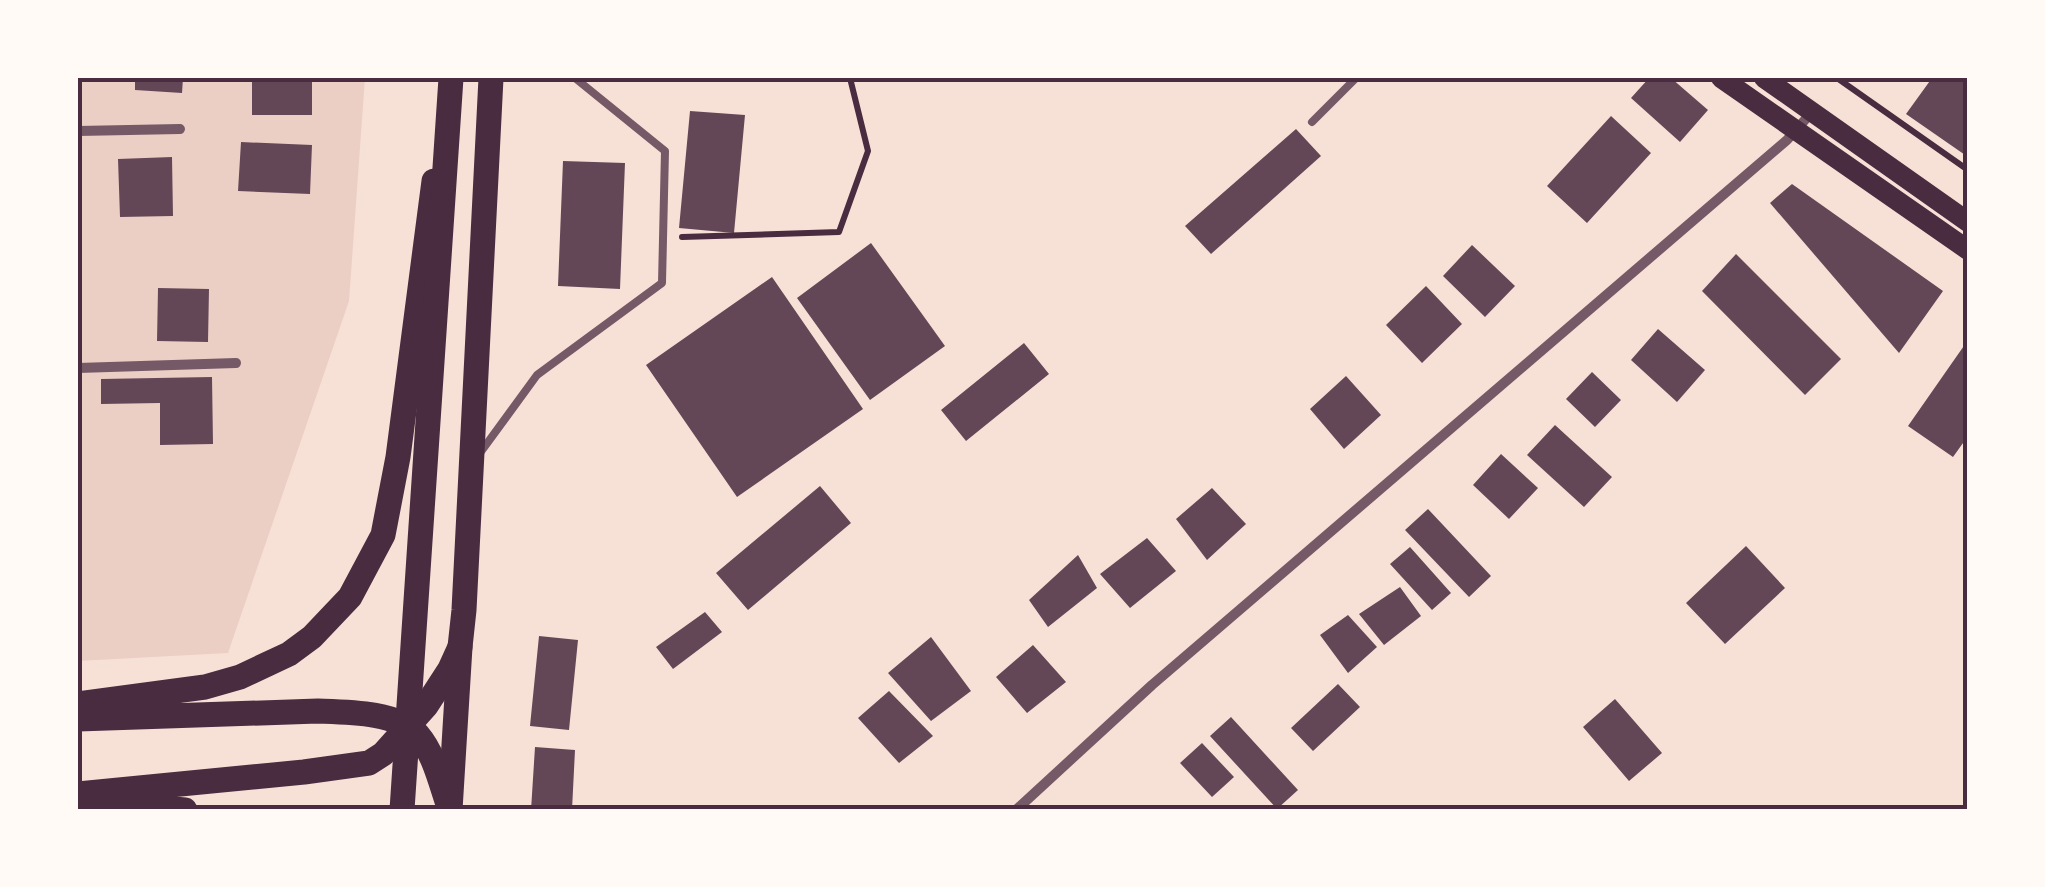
<svg xmlns="http://www.w3.org/2000/svg" width="2045" height="887" font-family="'Fira Sans Condensed',sans-serif">
<rect width="100%" height="100%" fill="#f7e1d7"/>
<!-- green -->
<path fill="#ebcfc5" d="M 78,78 L 365,78 L 349,301 L 228,653 L 78,661 Z"/>
<!-- building -->
<path fill="#644757" d="M 135,78 L 183,78 L 182,93 L 135,90 Z
M 252,78 L 312,78 L 312,115 L 252,115 Z
M 1649,78 L 1671,78 L 1708,110 L 1680,142 L 1631,98 Z
M 1932,78 L 1968,78 L 1968,157 L 1906,114 Z
M 690,111 L 745,115 L 734,233 L 679,228 Z
M 1611,116 L 1651,153 L 1587,223 L 1547,186 Z
M 1296,129 L 1321,156 L 1211,254 L 1185,226 Z
M 241,142 L 312,145 L 310,194 L 238,191 Z
M 172,157 L 173,216 L 120,217 L 118,159 Z
M 563,161 L 625,163 L 620,289 L 558,286 Z
M 1792,184 L 1943,291 L 1899,353 L 1770,203 Z
M 871,243 L 945,346 L 870,400 L 797,298 Z
M 1472,245 L 1515,286 L 1485,317 L 1443,276 Z
M 1736,254 L 1841,359 L 1805,395 L 1702,291 Z
M 772,277 L 863,409 L 737,497 L 646,365 Z
M 1426,286 L 1462,324 L 1422,363 L 1386,325 Z
M 158,288 L 209,289 L 208,342 L 157,341 Z
M 1658,329 L 1705,370 L 1677,402 L 1631,360 Z
M 1968,340 L 1968,436 L 1953,457 L 1908,426 Z
M 1024,343 L 1049,374 L 966,441 L 941,410 Z
M 1592,372 L 1621,400 L 1595,427 L 1566,399 Z
M 1346,376 L 1381,415 L 1344,449 L 1310,409 Z
M 212,377 L 213,444 L 160,445 L 160,403 L 101,404 L 101,379 Z
M 1555,425 L 1612,477 L 1584,507 L 1527,455 Z
M 1501,454 L 1538,488 L 1509,519 L 1473,485 Z
M 820,486 L 851,523 L 748,610 L 716,573 Z
M 1212,488 L 1246,524 L 1207,560 L 1176,519 Z
M 1428,509 L 1491,576 L 1469,597 L 1405,530 Z
M 1147,538 L 1176,571 L 1130,608 L 1100,574 Z
M 1746,546 L 1785,588 L 1725,644 L 1686,603 Z
M 1410,547 L 1451,593 L 1432,610 L 1390,564 Z
M 1078,555 L 1097,588 L 1048,627 L 1029,600 Z
M 1400,587 L 1421,616 L 1384,645 L 1359,614 Z
M 705,612 L 722,632 L 673,669 L 656,647 Z
M 1348,615 L 1377,647 L 1348,673 L 1320,635 Z
M 539,636 L 578,640 L 569,730 L 530,726 Z
M 931,637 L 971,691 L 931,721 L 888,673 Z
M 1033,645 L 1066,682 L 1027,713 L 996,677 Z
M 1338,684 L 1360,707 L 1313,751 L 1291,728 Z
M 889,691 L 933,736 L 899,763 L 858,718 Z
M 1615,699 L 1662,753 L 1629,781 L 1583,727 Z
M 1231,717 L 1298,790 L 1277,809 L 1210,736 Z
M 1202,743 L 1234,777 L 1212,797 L 1180,763 Z
M 535,747 L 575,750 L 572,810 L 531,810 Z"/>
<g fill="none" stroke-linecap="round" stroke-linejoin="round">
<!-- path -->
<path stroke="#4a2c40" stroke-width="6" d="M 1837,78 L 1968,170
M 682,237 L 839,232 L 868,151 L 850,78"/>
<!-- service -->
<path stroke="#755966" stroke-width="8" d="M 1312,122 L 1356,78
M 480,453 L 537,375 L 662,283 L 665,151 L 575,78"/>
<!-- minor -->
<path stroke="#755966" stroke-width="10" d="M 78,131 L 180,129
M 78,368 L 236,363
M 1016,810 L 1152,685 L 1787,140 L 1812,112"/>
<!-- secondary -->
<path stroke="#4a2c40" stroke-width="20" d="M 1721,78 L 1968,250
M 1764,78 L 1968,222"/>
<!-- primary -->
<path stroke="#4a2c40" stroke-width="25" d="M 78,704 L 205,687 L 240,677 L 289,654 L 312,637 L 350,597 L 383,535 L 398,457 L 434,181
M 78,719 L 318,711 C 347,712 398,712 418,735 C 435,755 441,785 450,810
M 78,794 L 304,772 L 369,763 L 383,754 L 426,706 L 450,669 L 460,647
M 107,803 L 185,810"/>
<!-- trunk -->
<path stroke="#4a2c40" stroke-width="25" d="M 402,810 L 451,78
M 450,810 L 460,647 L 464,610 L 491,78"/>
</g>
<!-- border -->
<rect width="2045" height="887" fill="none" stroke="#fffaf5" stroke-width="160"/>
<rect x="80" y="80" width="1885" height="727" fill="none" stroke="#4a2c40" stroke-width="4"/>
</svg>
